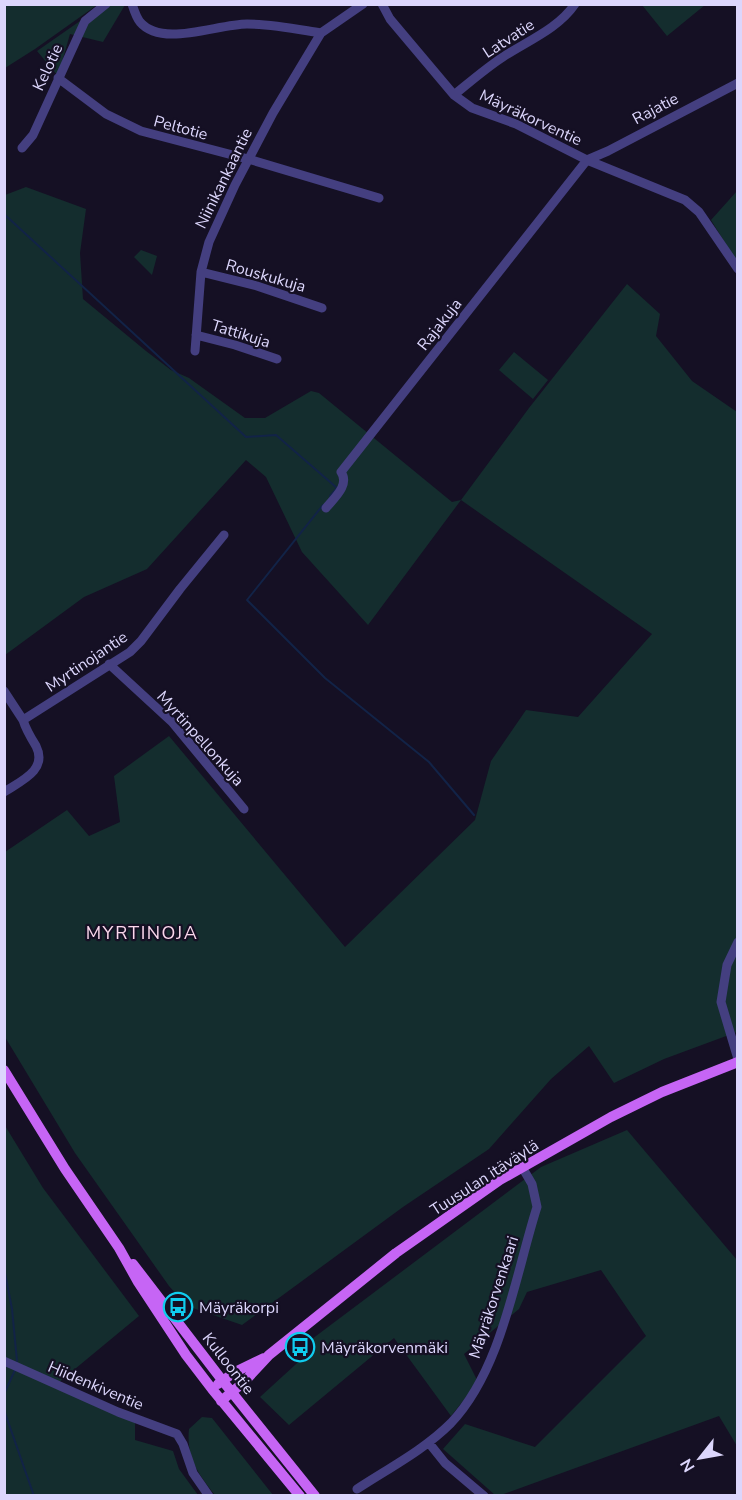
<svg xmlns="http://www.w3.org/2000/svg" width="742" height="1500" font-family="'Nunito Sans',sans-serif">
<rect width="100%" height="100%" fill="#151024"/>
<!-- green -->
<path fill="#142d2e" d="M 5,4 L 97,4 L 97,5 L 35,49 L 5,68 Z
M 103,5 L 125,5 L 103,42 L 70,34 L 58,76 L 37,51 Z
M 642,5 L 705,5 L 667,36 Z
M 26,187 L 86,209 L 80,253 L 83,299 L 146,351 L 171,370 L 189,378 L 245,418 L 265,418 L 311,391 L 319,393 L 452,502 L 461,500 L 529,408 L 627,284 L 660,314 L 656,336 L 692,381 L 737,412 L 737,1032 L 664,1059 L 614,1083 L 589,1046 L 551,1079 L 489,1149 L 403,1207 L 242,1325 L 187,1306 L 169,1286 L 75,1153 L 5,1037 L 5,852 L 67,810 L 89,836 L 120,822 L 114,776 L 169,736 L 345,947 L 475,820 L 491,761 L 526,710 L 578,717 L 652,634 L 461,500 L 368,625 L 302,552 L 266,477 L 246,460 L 147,569 L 84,597 L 5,655 L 5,195 Z
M 737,191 L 737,262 L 711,220 Z
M 141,250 L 157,256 L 152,275 L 134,257 Z
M 514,352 L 548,380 L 533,399 L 499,370 Z
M 4,1124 L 43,1188 L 139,1316 L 58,1383 L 135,1419 L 135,1440 L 173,1451 L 179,1469 L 198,1495 L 5,1495 Z
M 627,1130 L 737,1260 L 737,1446 L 719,1416 L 498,1496 L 495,1495 L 443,1449 L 465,1424 L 535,1447 L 646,1336 L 601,1270 L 527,1292 L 519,1309 L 464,1354 L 478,1382 L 451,1416 L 394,1338 L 289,1425 L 260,1397 L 307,1354 L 308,1342 L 541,1167 Z
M 202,1417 L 212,1418 L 273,1495 L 215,1495 C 198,1474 186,1457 189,1429 Z"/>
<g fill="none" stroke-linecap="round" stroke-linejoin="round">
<!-- stream -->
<path stroke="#122347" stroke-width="2" d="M 4,214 L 246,437 L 276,435 L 337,488 L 330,496
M 323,505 L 247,600 L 325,678 L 429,762 L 474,815
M 4,1268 L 12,1309 L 17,1361
M 4,1394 L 15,1370
M 4,1410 L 34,1496"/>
<!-- minor -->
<path stroke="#443f80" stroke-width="9" d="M 132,4 C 134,10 136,17 140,22 C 162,48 217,24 247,24 C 272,24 296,29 321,33 L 363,4
M 382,4 L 390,19 L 454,95 L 472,108 L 516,124 L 587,160 L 685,200 L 699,212 L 738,269
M 58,78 L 106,114 L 141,131 L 255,161 L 379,198
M 454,95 C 470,82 486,68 503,57 C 527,41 558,29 575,4
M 22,148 L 33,135 L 85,21 L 106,4
M 587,160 L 608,151 L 738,83
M 201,272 L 257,286 L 322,308
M 196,335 L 235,345 L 277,359
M 195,351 L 201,272 L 209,242 L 235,185 L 273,113 L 321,33
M 326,508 C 334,498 350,485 341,472 L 587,160
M 109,664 L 172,722 L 244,809
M 4,691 L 23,720 L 130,652 L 141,641 L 180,589 L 224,535
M 4,792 C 21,781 48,770 36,746 C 31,738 26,730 23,720
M 738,942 L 727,965 L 721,1002 L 738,1059
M 4,1361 L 118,1412 L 177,1434 L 183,1444 L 193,1473 L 209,1496
M 429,1443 L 445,1463 L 484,1496
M 357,1489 C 389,1468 424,1450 451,1423 C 502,1369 515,1276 537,1207 L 532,1184 L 522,1167"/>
<!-- major -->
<path stroke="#c665f5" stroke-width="10" d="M 4,1070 L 65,1169 L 119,1248 L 138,1282 L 186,1355 L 212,1389 L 300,1496
M 133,1264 L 222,1380 L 315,1496
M 218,1384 L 235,1372 L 264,1358
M 221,1401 L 244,1382 L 269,1355 L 396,1253 L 500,1180 L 611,1117 L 662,1092 L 738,1062"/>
</g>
<!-- icons -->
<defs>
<g id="bus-ring" transform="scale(1.5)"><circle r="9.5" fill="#151024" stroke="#10ccee" stroke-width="1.5"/><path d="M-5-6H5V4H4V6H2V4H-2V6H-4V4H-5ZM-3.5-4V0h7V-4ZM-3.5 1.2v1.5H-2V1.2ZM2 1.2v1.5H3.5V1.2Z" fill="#10ccee"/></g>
</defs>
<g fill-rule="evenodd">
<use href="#bus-ring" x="178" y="1307"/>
<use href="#bus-ring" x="300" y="1347"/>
</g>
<g text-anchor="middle" stroke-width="4.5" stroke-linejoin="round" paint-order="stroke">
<!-- street labels -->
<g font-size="16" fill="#dcd6fc" stroke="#151024">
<text transform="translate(508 38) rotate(-33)" y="6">Latvatie</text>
<text transform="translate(47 67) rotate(-65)" y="6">Kelotie</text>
<text transform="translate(655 108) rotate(-28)" y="6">Rajatie</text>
<text transform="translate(531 117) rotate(25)" y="6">Mäyräkorventie</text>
<text transform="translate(181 127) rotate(15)" y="6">Peltotie</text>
<text transform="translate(223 178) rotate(-64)" y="6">Niinikankaantie</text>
<text transform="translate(266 275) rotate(16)" y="6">Rouskukuja</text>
<text transform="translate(439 324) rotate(-52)" y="6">Rajakuja</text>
<text transform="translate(241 333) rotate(17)" y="6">Tattikuja</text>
<text transform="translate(86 661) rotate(-34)" y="6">Myrtinojantie</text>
<text transform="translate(201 738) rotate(48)" y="6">Myrtinpellonkuja</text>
<text transform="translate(484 1177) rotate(-33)" y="6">Tuusulan itäväylä</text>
<text transform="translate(493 1297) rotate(-72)" y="6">Mäyräkorvenkaari</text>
<text transform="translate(229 1363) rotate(52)" y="6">Kulloontie</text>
<text transform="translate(96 1385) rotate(23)" y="6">Hiidenkiventie</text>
</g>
<!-- poi labels -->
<g font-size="16" fill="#dcd6fc" stroke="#151024" text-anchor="start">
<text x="199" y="1313">Mäyräkorpi</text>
<text x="321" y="1353">Mäyräkorvenmäki</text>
</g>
<!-- neighbourhood labels -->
<g font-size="18" letter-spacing="1.5" fill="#fcd8ed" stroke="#151024">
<text x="142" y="939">MYRTINOJA</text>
</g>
</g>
<!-- border -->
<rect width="742" height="1500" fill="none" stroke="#dcd6fc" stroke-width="12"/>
<!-- north arrow -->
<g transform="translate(700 1458) rotate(239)" stroke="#151024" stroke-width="4.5" paint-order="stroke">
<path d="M0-4.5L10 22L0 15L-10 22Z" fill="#dcd6fc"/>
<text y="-9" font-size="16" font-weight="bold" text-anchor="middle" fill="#dcd6fc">N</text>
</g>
</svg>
